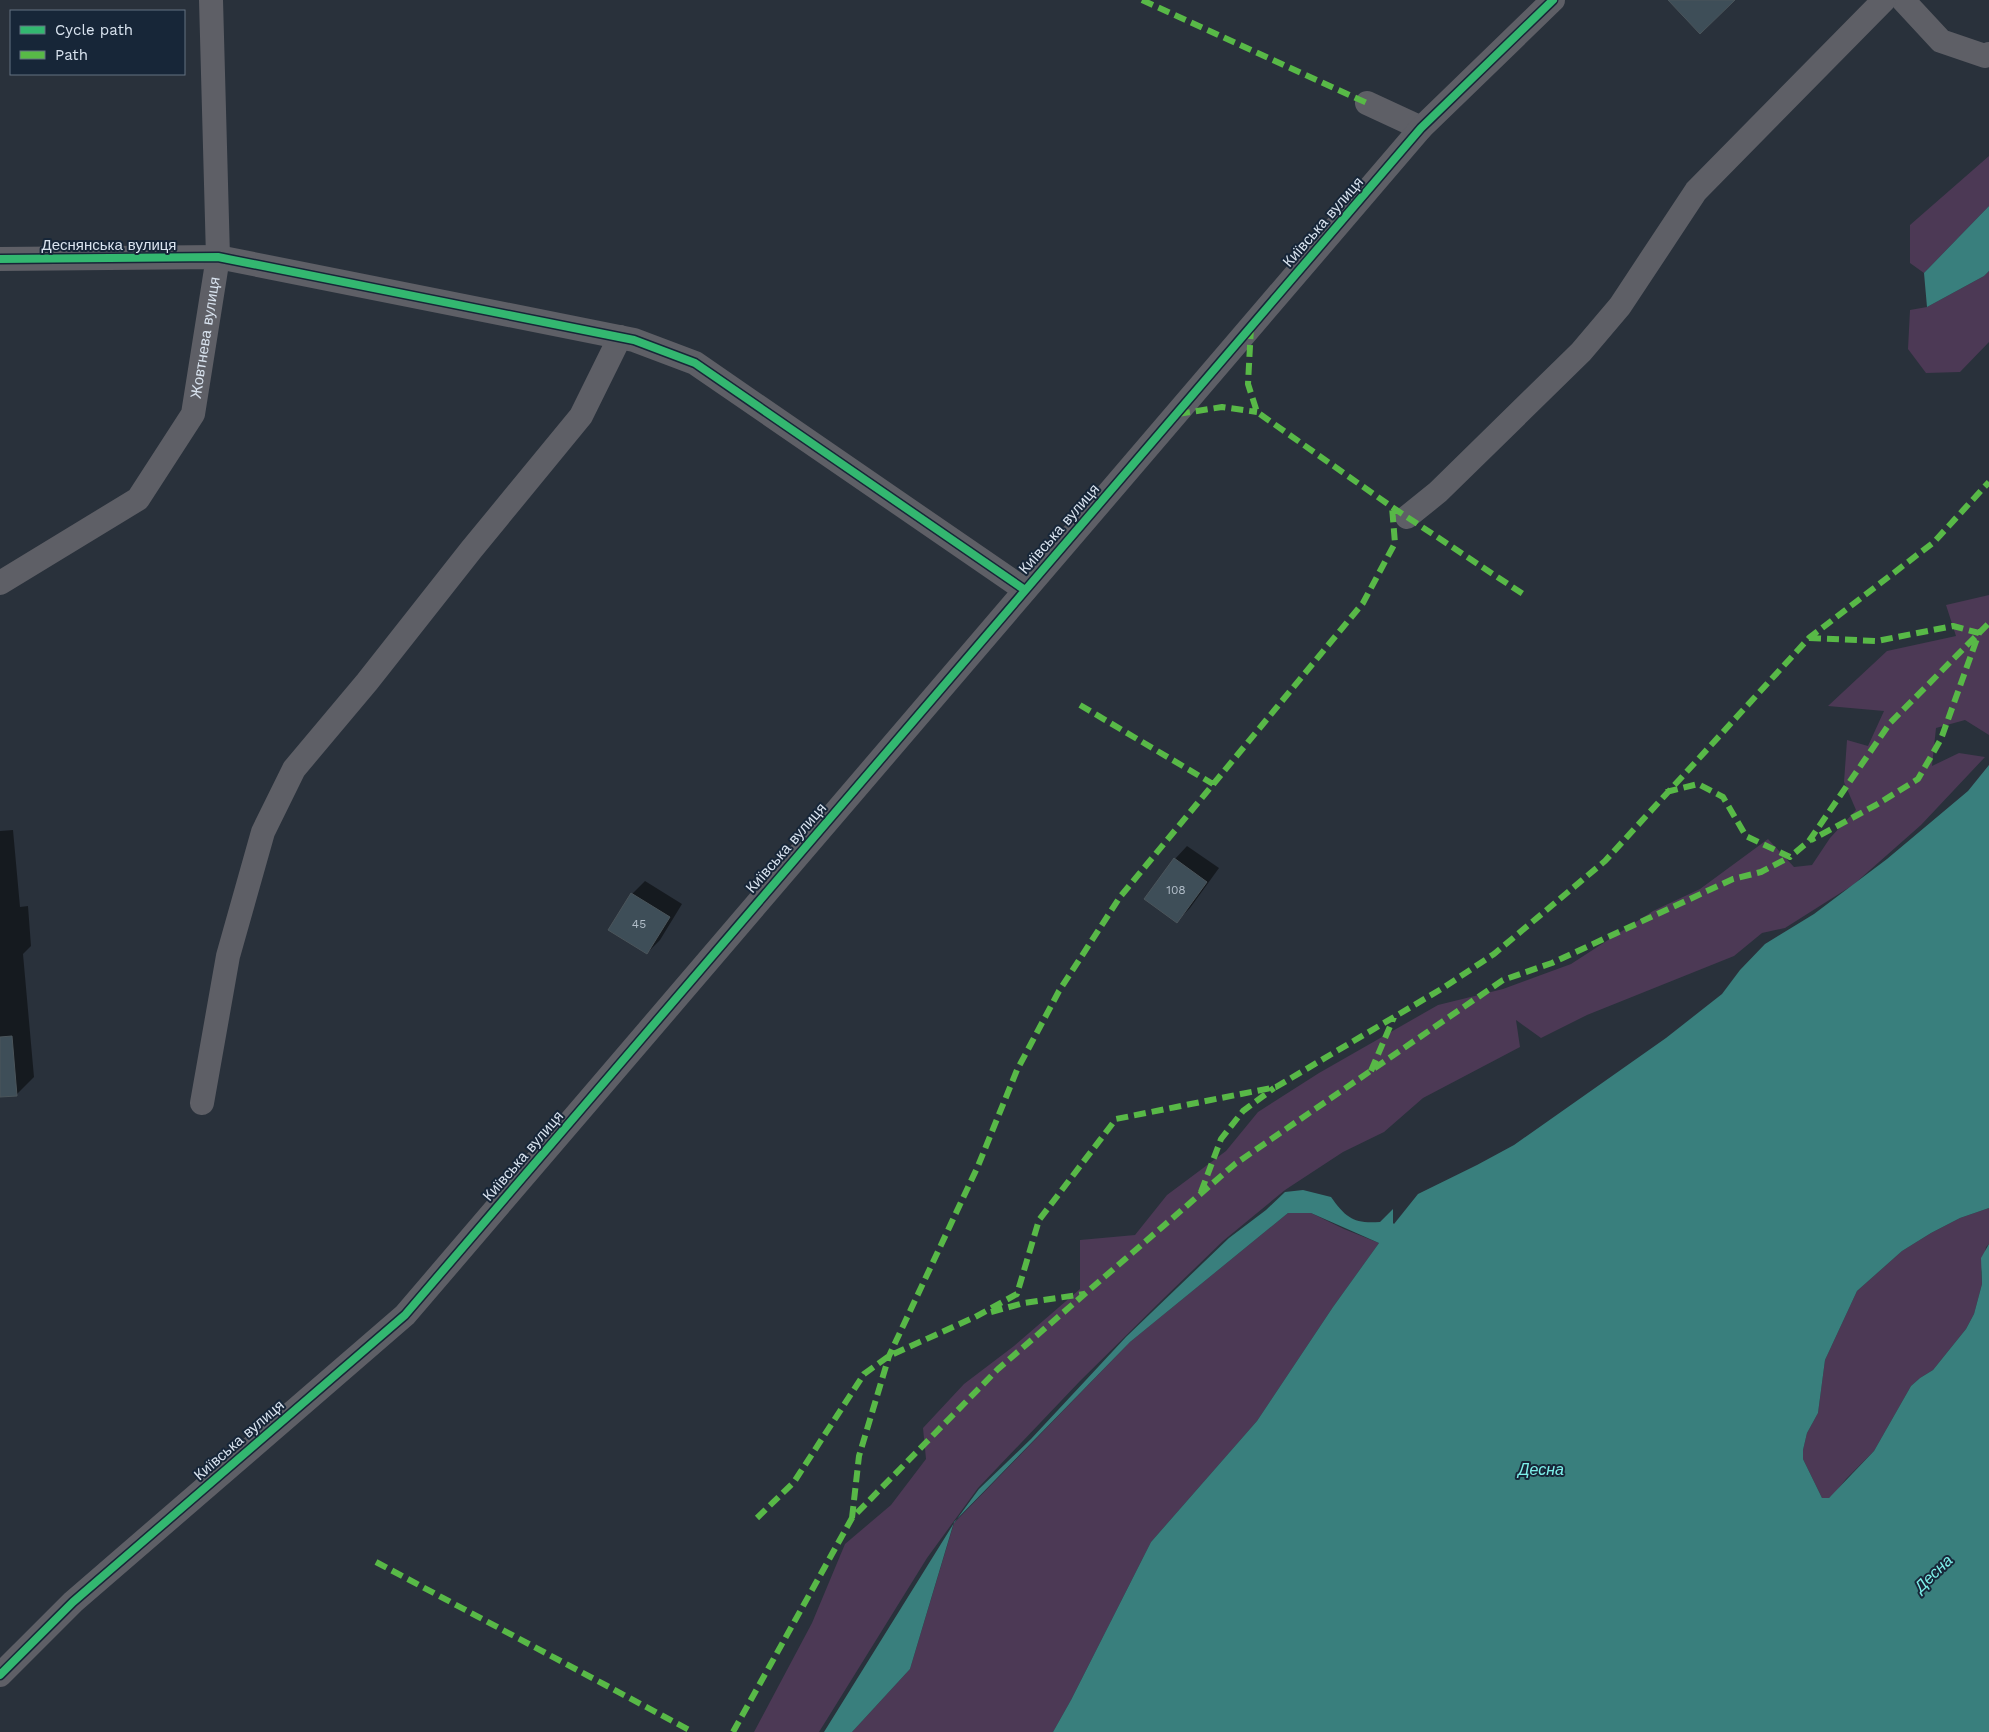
<svg xmlns="http://www.w3.org/2000/svg" width="1989" height="1732" font-family="'Work Sans',sans-serif">
<rect width="100%" height="100%" fill="#29313b"/>
<!-- green -->
<path fill="#4c3955" d="M 1989,156 L 1989,206 L 1924,273 L 1910,263 L 1910,225 Z
M 1989,271 L 1989,342 L 1960,372 L 1926,373 L 1908,349 L 1910,310 L 1927,307 L 1984,276 Z
M 1989,595 L 1989,735 L 1965,720 L 1936,728 L 1932,766 L 1959,753 L 1985,757 L 1921,825 L 1853,885 L 1785,928 L 1762,933 L 1734,956 L 1587,1015 L 1541,1038 L 1516,1020 L 1520,1047 L 1423,1098 L 1384,1132 L 1343,1152 L 1285,1190 L 1223,1241 L 1164,1298 L 1080,1381 L 978,1488 L 927,1558 L 819,1732 L 754,1732 L 812,1623 L 845,1544 L 891,1505 L 926,1459 L 923,1428 L 964,1384 L 1014,1346 L 1080,1289 L 1080,1240 L 1135,1235 L 1167,1195 L 1226,1151 L 1258,1112 L 1319,1073 L 1438,1005 L 1503,989 L 1571,964 L 1653,911 L 1700,889 L 1768,839 L 1794,867 L 1812,865 L 1830,838 L 1856,810 L 1844,782 L 1847,740 L 1868,746 L 1884,711 L 1828,706 L 1887,651 L 1956,636 L 1946,605 Z
M 1989,1208 L 1989,1244 L 1986,1247 L 1981,1272 L 1982,1284 L 1974,1314 L 1966,1329 L 1933,1370 L 1920,1378 L 1911,1386 L 1874,1451 L 1846,1479 L 1835,1493 L 1829,1498 L 1822,1498 L 1803,1459 L 1803,1450 L 1807,1433 L 1818,1413 L 1825,1360 L 1857,1291 L 1902,1251 L 1931,1233 L 1960,1218 Z
M 1288,1213 L 1311,1213 L 1344,1229 L 1379,1243 L 1333,1307 L 1257,1421 L 1151,1542 L 1071,1700 L 1053,1732 L 852,1732 L 910,1669 L 954,1523 L 1130,1342 Z"/>
<!-- water -->
<path fill="#397f7d" d="M 1989,206 L 1989,271 L 1984,276 L 1927,307 L 1924,273 Z
M 1989,765 L 1989,1208 L 1960,1218 L 1931,1233 L 1902,1251 L 1857,1291 L 1825,1360 L 1818,1413 L 1807,1433 L 1803,1450 L 1803,1459 L 1822,1498 L 1829,1498 L 1874,1451 L 1911,1386 L 1920,1378 L 1933,1370 L 1966,1329 L 1974,1314 L 1982,1284 L 1981,1258 L 1989,1244 L 1989,1732 L 1053,1732 L 1071,1700 L 1151,1542 L 1257,1421 L 1333,1307 L 1379,1243 L 1311,1213 L 1288,1213 L 1130,1342 L 954,1522 L 910,1669 L 852,1732 L 824,1732 L 954,1523 L 979,1489 L 1031,1439 L 1126,1337 L 1229,1238 L 1266,1210 L 1285,1192 L 1303,1190 L 1331,1197 C 1346,1218 1354,1224 1380,1222 L 1393,1209 L 1393,1223 L 1394,1224 L 1418,1194 L 1477,1165 L 1514,1145 L 1666,1038 L 1722,994 L 1740,970 L 1765,944 L 1814,914 L 1887,859 L 1968,791 Z"/>
<!-- shadow -->
<path fill="#0007" d="M 13,830 L 20,907 L 28,906 L 31,946 L 23,954 L 34,1077 L 17,1094 L 0,1096 L 0,831 Z
M 1187,846 L 1219,868 L 1190,908 L 1177,921 L 1175,859 Z
M 645,881 L 682,904 L 660,940 L 647,953 L 632,894 Z"/>
<!-- building -->
<path fill="#3e4e58" stroke="#4b555b" d="M 1668,0 L 1735,0 L 1700,34 Z
M 1174,858 L 1207,882 L 1177,923 L 1144,899 Z
M 631,893 L 670,917 L 647,954 L 608,930 Z
M 12,1036 L 17,1096 L 0,1097 L 0,1037 Z"/>
<g fill="none" stroke-linecap="round" stroke-linejoin="round">
<!-- street -->
<g stroke="#5e5f66" stroke-width="24">
<path d="M 1903,0 L 1941,41 L 1985,56 L 1989,54"/>
<path d="M 1367,103 L 1421,128"/>
<path d="M 0,259 L 218,257 L 634,340 L 695,363 L 1025,590"/>
<path d="M 1407,517 L 1438,492 L 1581,352 L 1620,306 L 1696,191 L 1884,0"/>
<path id="s1" d="M 0,583 L 138,499 L 193,414 L 218,257 L 211,0"/>
<path d="M 202,1103 L 228,956 L 263,832 L 294,769 L 367,682 L 471,550 L 581,416 L 620,337"/>
<path d="M 0,1675 L 73,1602 L 405,1315 L 1421,128 L 1553,0"/>
</g>
<!-- quiet -->
<path stroke="#58b947" stroke-width="6" stroke-dasharray="12 6" stroke-linecap="butt" d="M 1142,0 L 1367,103
M 1251,327 L 1248,384 L 1257,412 L 1392,507 L 1526,596
M 1178,414 L 1222,407 L 1257,412
M 1809,638 L 1877,641 L 1953,626 L 1979,633 L 1941,739 L 1918,779 L 1876,805 L 1811,840
M 1080,705 L 1213,784
M 1666,792 L 1698,784 L 1723,797 L 1746,836 L 1790,857 L 1809,841 L 1890,723 L 1989,623
M 1371,1071 L 1394,1017
M 1201,1192 L 1221,1139 L 1243,1111 L 1274,1088
M 991,1312 L 1024,1303 L 1084,1294
M 757,1518 L 794,1482 L 864,1374 L 889,1356 L 975,1317 L 1017,1294 L 1039,1220 L 1116,1119 L 1276,1087 L 1443,988 L 1494,954 L 1605,861 L 1809,638 L 1934,542 L 1989,482
M 852,1518 L 859,1456 L 889,1356 L 978,1166 L 1017,1070 L 1059,991 L 1120,897 L 1363,603 L 1395,543 L 1392,507
M 376,1562 L 693,1732
M 733,1732 L 852,1518 L 998,1369 L 1235,1164 L 1503,980 L 1552,963 L 1733,879 L 1761,872 L 1790,857"/>
<!-- cycleway casing -->
<g stroke="#172638" stroke-width="11">
<path id="cycleway" d="M 0,259 L 218,257 L 634,340 L 695,363 L 1025,590
M 0,1675 L 73,1602 L 405,1315 L 1421,128 L 1553,0"/>
</g>
<!-- cycleway -->
<use href="#cycleway" stroke="#33b770" stroke-width="8"/>
</g>
<g text-anchor="middle" stroke-width="4" stroke-linejoin="round" paint-order="stroke">
<!-- number labels -->
<g font-size="12" fill="#b2bec9">
<text x="1176" y="894">108</text>
<text x="639" y="928">45</text>
</g>
<!-- street labels -->
<g font-size="15" fill="#d9e3ef" stroke="#172638">
<text transform="translate(1323 222) rotate(-49)" y="5">Київська вулиця</text>
<text x="109" y="250">Деснянська вулиця</text>
<text dy="5" stroke="none"><textPath href="#s1" startOffset="340">Жовтнева вулиця</textPath></text>
<text transform="translate(1059 529) rotate(-49)" y="5">Київська вулиця</text>
<text transform="translate(786 848) rotate(-49)" y="5">Київська вулиця</text>
<text transform="translate(523 1156) rotate(-49)" y="5">Київська вулиця</text>
<text transform="translate(239 1440) rotate(-41)" y="5">Київська вулиця</text>
</g>
<!-- water labels -->
<g font-size="16" font-style="italic" fill="#7ef0ea" stroke="#172638">
<text x="1541" y="1475">Десна</text>
<text transform="translate(1933 1573) rotate(-44)" y="6">Десна</text>
</g>
</g>
<!-- legend -->
<rect x="10" y="10" width="175" height="65" fill="#172638" stroke="#657281"/>
<rect x="20" y="26" width="25" height="8" fill="#33b770" stroke="#657281"/>
<text x="55" y="35" font-size="15" fill="#d9e3ef">Cycle path</text>
<rect x="20" y="51" width="25" height="8" fill="#58b947" stroke="#657281"/>
<text x="55" y="60" font-size="15" fill="#d9e3ef">Path</text>
</svg>
